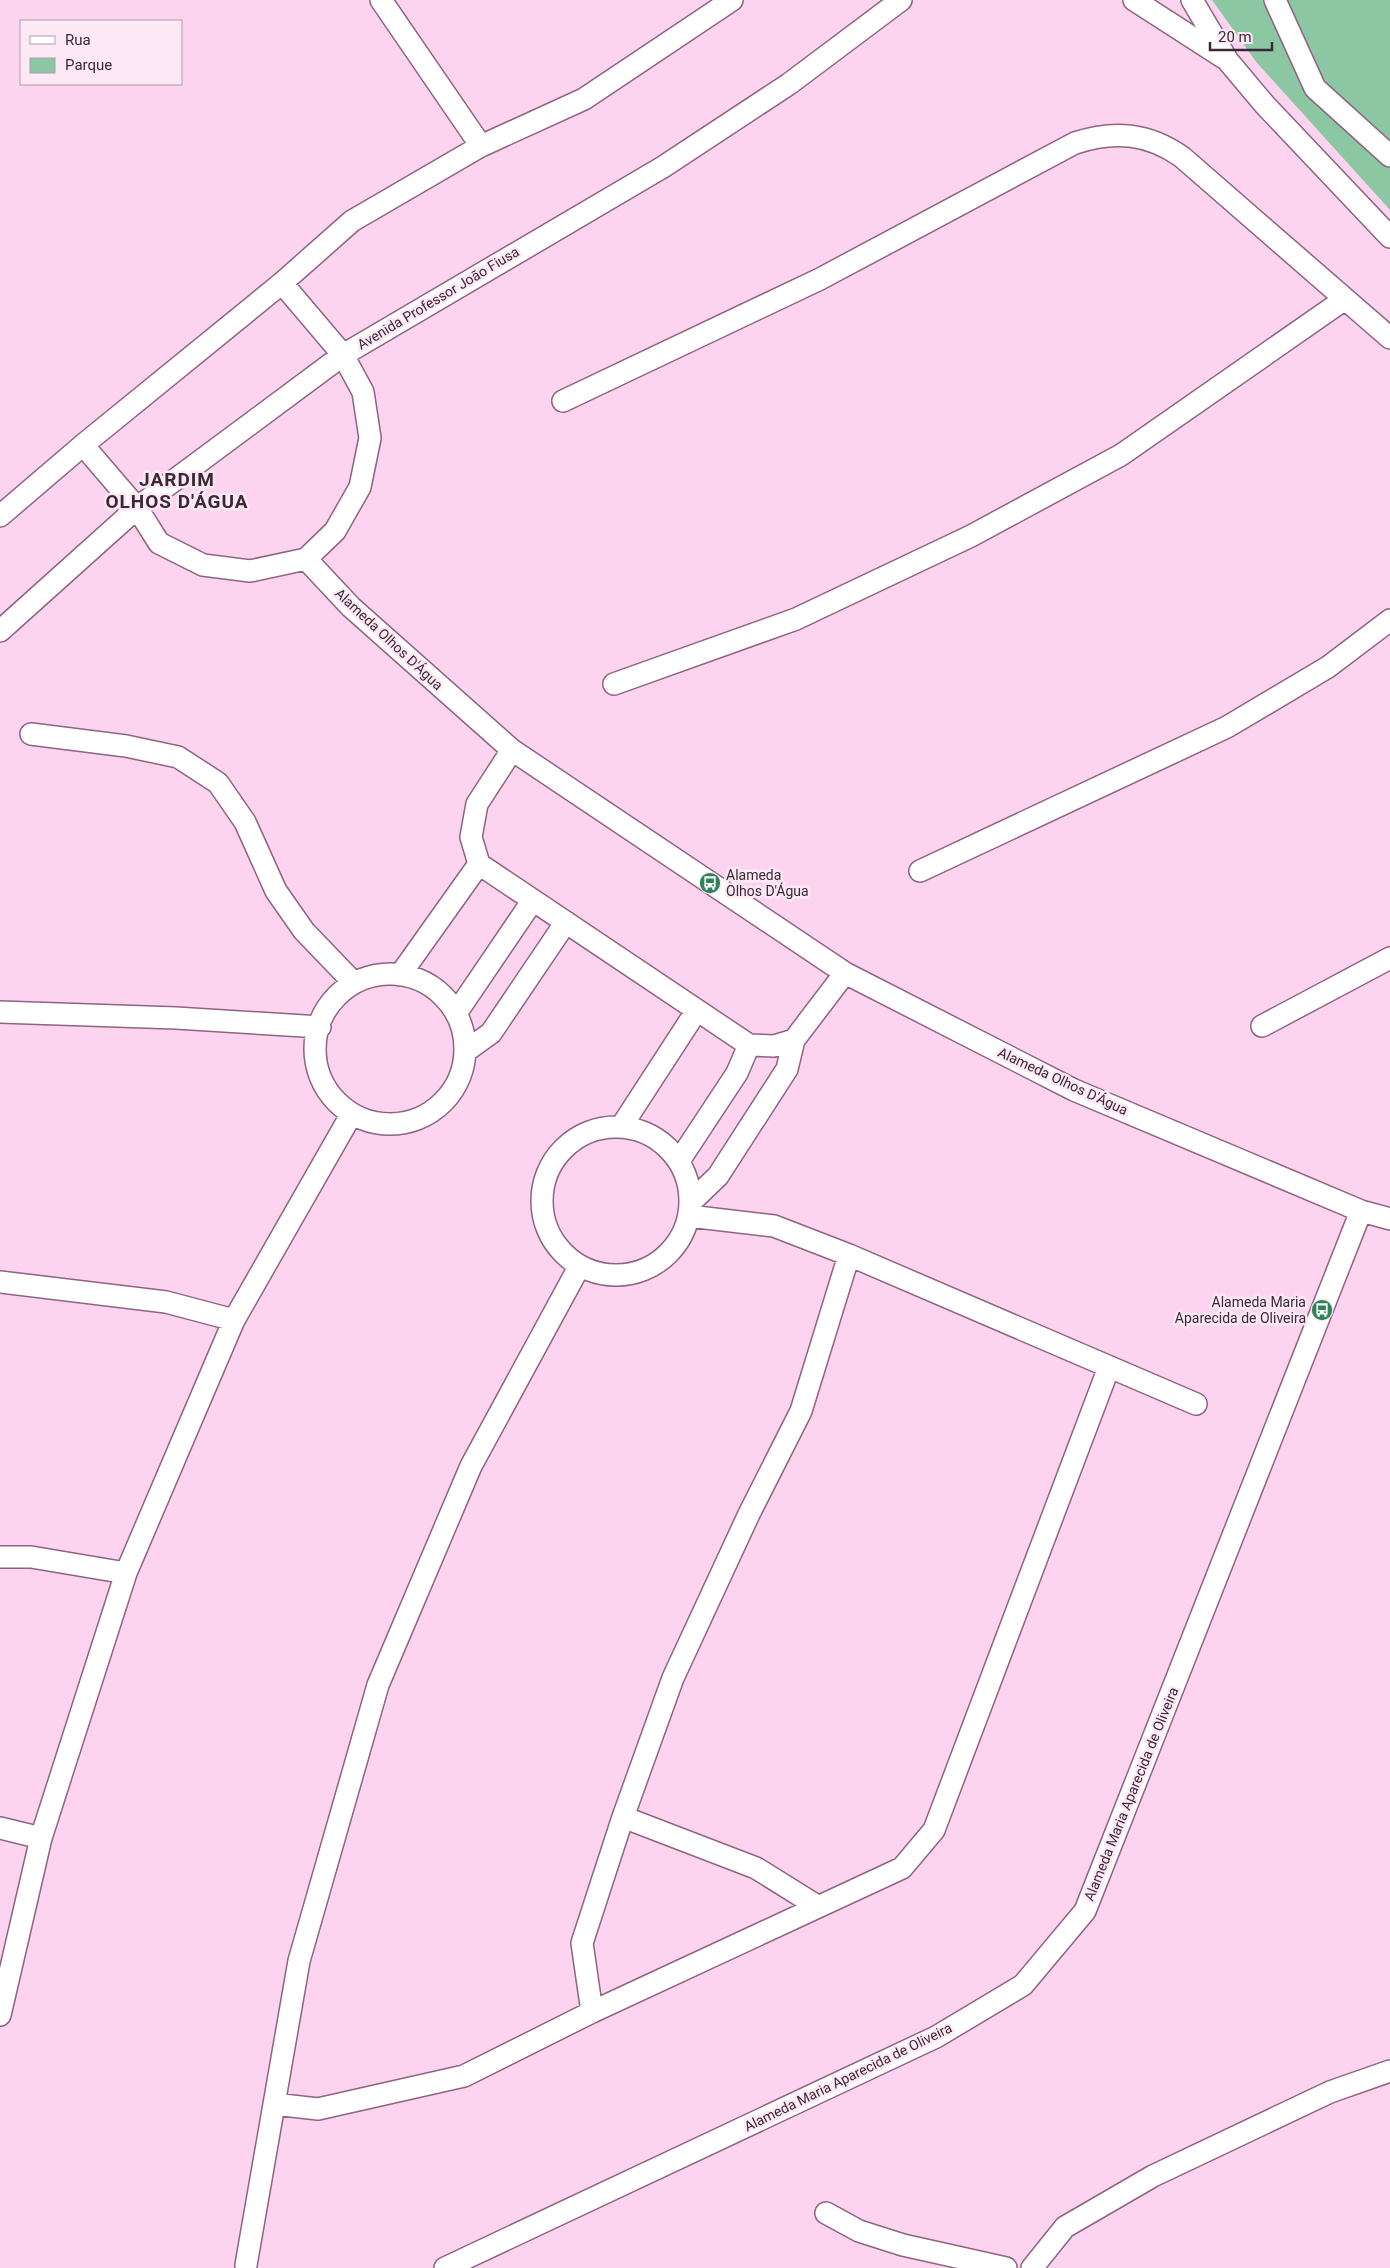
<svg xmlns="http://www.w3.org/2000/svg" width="1390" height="2268" font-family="Roboto,sans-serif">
<rect width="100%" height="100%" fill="#fdd4f0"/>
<!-- green -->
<path fill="#8cc7a3" d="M 1212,0 L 1390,0 L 1390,210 L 1257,63 Z"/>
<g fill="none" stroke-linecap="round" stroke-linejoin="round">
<!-- minor casing -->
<g stroke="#8f6382" stroke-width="24">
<path id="minor" d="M 381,0 L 481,146
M 1134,0 L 1224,58
M 1192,0 L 1228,61 L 1265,105 L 1390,237
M 1275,0 L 1315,88 L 1390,156
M 563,401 L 820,279 L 1075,143 C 1114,130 1148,133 1182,157 L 1390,338
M 83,445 L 137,508 L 159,543 L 203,565 L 250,571 L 306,559 L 335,531 L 360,487 L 370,438 L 363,392 L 343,355 L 282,283
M 0,516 L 83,445 L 282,283 L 352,221 L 481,146 L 584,99 L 732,0
M 306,559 L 351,607 L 512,750 L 845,973 L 1074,1090 L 1361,1211 L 1390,1219
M 0,631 L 137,508 L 343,355 L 663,167 L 789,84 L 901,0
M 614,684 L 796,619 L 971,536 L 1121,455 L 1345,299
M 31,734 L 126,746 L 178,757 L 218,783 L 245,822 L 276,891 L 304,931 L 353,982
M 512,750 L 477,804 L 471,837 L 479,864 L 749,1045 L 774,1046 L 794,1040 L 845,973
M 920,871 L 1227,727 L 1328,667 L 1390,620
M315 1049a75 75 0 1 1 150 0a75 75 0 1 1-150 0Z
M 400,975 L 479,864
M 0,1012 L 176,1018 L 320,1027
M 457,1012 L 533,900
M 1262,1026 L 1390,958
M 466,1051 L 491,1033 L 566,922
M542 1201a74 74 0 1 1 148 0a74 74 0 1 1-148 0Z
M 621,1127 L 697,1010
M 679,1161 L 737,1073 L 749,1045
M 692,1201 L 718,1176 L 787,1069 L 794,1040
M 689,1216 L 774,1226 L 849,1255 L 1196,1404
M 0,1282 L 166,1302 L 234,1320
M 0,1557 L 31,1557 L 126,1573
M 623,1817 L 756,1868 L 817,1906
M 0,1828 L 41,1838
M 592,2012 L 582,1943 L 623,1817 L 673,1678 L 749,1514 L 801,1411 L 849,1255
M 0,2015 L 41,1838 L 126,1573 L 234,1320 L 351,1115
M 274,2104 L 318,2109 L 464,2076 L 592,2012 L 902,1868 L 934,1830 L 1109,1367
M 826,2213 L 859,2231 L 903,2245 L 1006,2268
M 246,2265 L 299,1961 L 378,1685 L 471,1466 L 579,1267
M 445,2268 L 936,2037 L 1023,1985 L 1085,1911 L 1361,1211
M 1032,2268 L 1065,2227 L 1153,2176 L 1330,2092 L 1390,2071"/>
</g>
<!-- minor -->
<use href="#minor" stroke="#fff" stroke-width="21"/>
</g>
<!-- icons -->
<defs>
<g id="bus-disc" transform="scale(1.125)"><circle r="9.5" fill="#2c8357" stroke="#fde8f6"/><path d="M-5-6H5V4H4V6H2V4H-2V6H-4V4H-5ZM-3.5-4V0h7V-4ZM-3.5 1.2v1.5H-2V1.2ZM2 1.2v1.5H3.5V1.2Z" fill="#fff"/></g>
</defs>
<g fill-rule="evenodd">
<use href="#bus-disc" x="710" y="883"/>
<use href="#bus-disc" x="1322" y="1310"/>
</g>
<g text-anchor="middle" stroke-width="5" stroke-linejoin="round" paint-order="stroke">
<!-- street labels -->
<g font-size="14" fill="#3b2836" stroke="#fde8f6">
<text transform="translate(438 298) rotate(-31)" y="5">Avenida Professor João Fiusa</text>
<text transform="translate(389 639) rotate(43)" y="5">Alameda Olhos D'Água</text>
<text transform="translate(1063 1081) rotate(25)" y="5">Alameda Olhos D'Água</text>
<text transform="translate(1131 1794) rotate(-68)" y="5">Alameda Maria Aparecida de Oliveira</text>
<text transform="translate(848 2077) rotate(-26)" y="5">Alameda Maria Aparecida de Oliveira</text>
</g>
<!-- poi labels -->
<g font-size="14" fill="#3b2836" stroke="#fde8f6" text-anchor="start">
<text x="726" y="880">Alameda<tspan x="726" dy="16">Olhos D'Água</tspan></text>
<text x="1306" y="1307" text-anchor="end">Alameda Maria<tspan x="1306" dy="16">Aparecida de Oliveira</tspan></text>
</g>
<!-- district labels -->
<g font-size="19" font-weight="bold" letter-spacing="1" fill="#3b2836" stroke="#fde8f6">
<text x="177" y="486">JARDIM<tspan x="177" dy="22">OLHOS D'ÁGUA</tspan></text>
</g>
</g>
<!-- legend -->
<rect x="20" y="20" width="162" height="65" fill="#fde8f6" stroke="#af9ba9"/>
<rect x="30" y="36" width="25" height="8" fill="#ffffff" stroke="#af9ba9"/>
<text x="65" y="45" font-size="15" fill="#3b2836">Rua</text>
<rect x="30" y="58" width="25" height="15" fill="#8cc7a3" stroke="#af9ba9"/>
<text x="65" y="70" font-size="15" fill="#3b2836">Parque</text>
<!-- scale -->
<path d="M1210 42v8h62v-8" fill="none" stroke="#3b2836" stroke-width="2.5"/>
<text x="1218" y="42" font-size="15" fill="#3b2836" stroke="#fde8f6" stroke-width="4" paint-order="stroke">20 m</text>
</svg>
